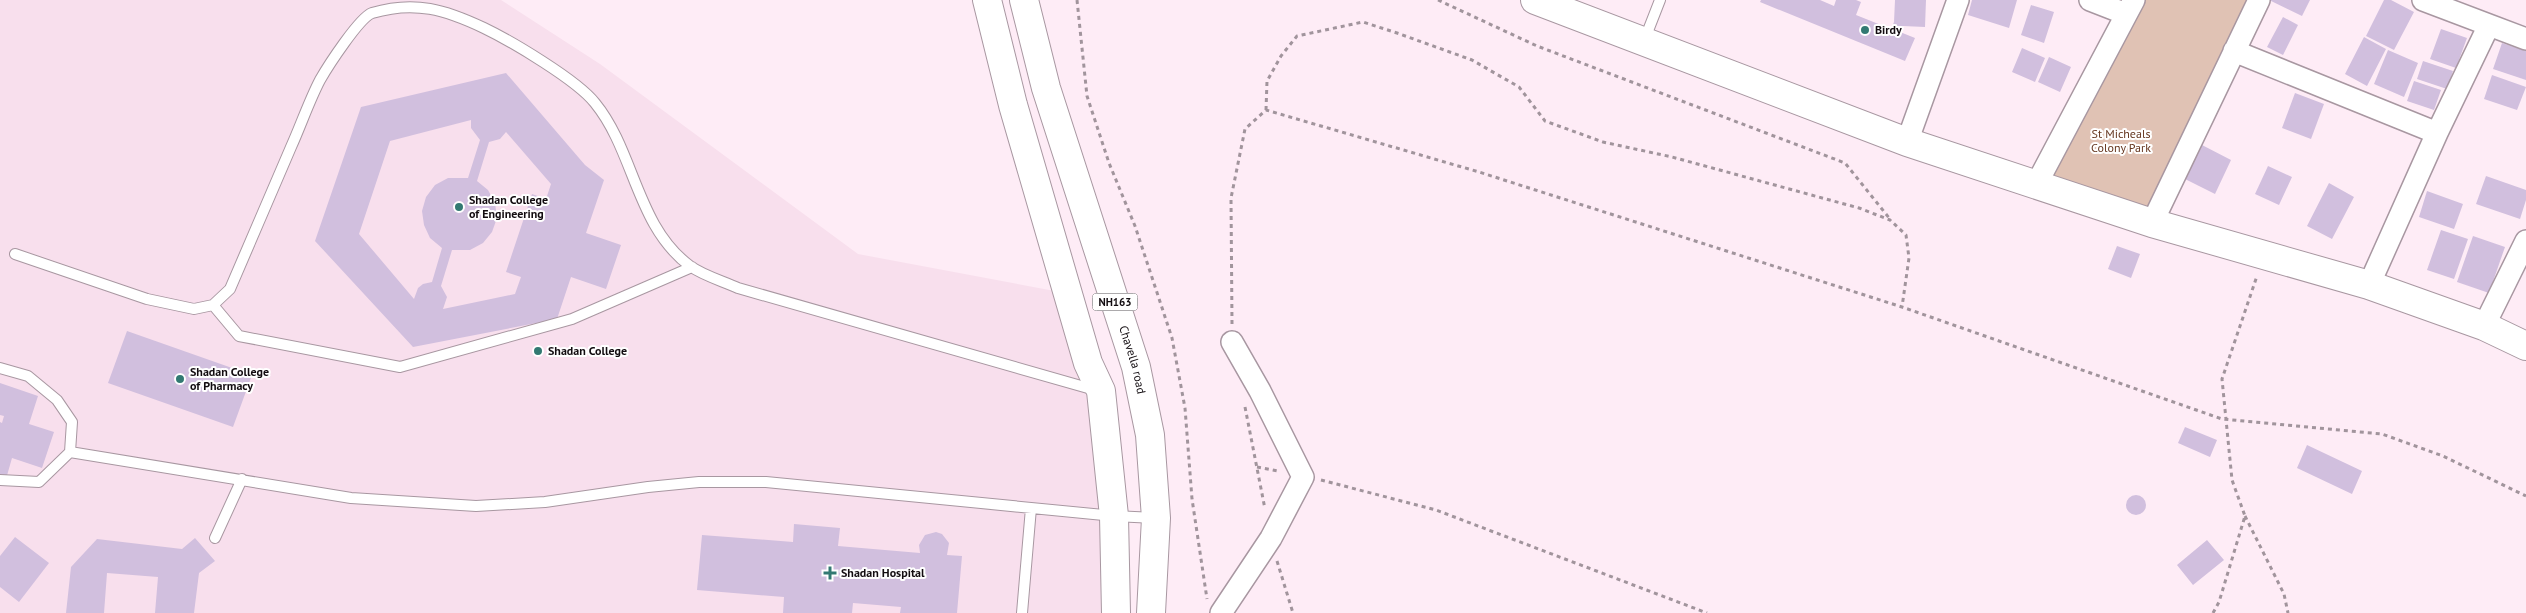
<svg xmlns="http://www.w3.org/2000/svg" width="2526" height="613" font-family="'PT Sans',sans-serif">
<rect width="100%" height="100%" fill="#feecf6"/>
<!-- built -->
<path fill="#f8dfed" d="M 0,0 L 501,0 L 600,64 L 858,254 L 1060,292 L 1092,411 L 1103,481 L 1105,613 L 0,613 Z"/>
<!-- green -->
<path fill="#e0c2b4" d="M 2130,0 L 2256,0 L 2151,217 L 2038,174 Z"/>
<!-- building -->
<path fill="#d1bfde" fill-rule="evenodd" d="M 1761,0 L 1820,0 L 1834,6 L 1836,0 L 1856,0 L 1861,2 L 1856,15 L 1891,29 L 1894,22 L 1895,0 L 1926,0 L 1925,27 L 1903,26 L 1900,32 L 1915,38 L 1905,61 L 1760,2 Z
M 1972,0 L 2017,0 L 2009,28 L 1968,15 Z
M 2269,0 L 2310,0 L 2302,16 Z
M 2384,0 L 2391,0 L 2414,12 L 2394,50 L 2366,36 Z
M 2031,5 L 2054,12 L 2044,43 L 2021,35 Z
M 2283,17 L 2298,25 L 2283,55 L 2267,47 Z
M 2441,29 L 2467,38 L 2456,68 L 2430,59 Z
M 2364,37 L 2386,49 L 2367,86 L 2345,74 Z
M 2502,43 L 2526,51 L 2526,80 L 2493,69 Z
M 2022,48 L 2045,58 L 2035,82 L 2012,72 Z
M 2388,50 L 2418,63 L 2404,97 L 2374,84 Z
M 2049,57 L 2071,67 L 2060,92 L 2038,82 Z
M 2423,61 L 2453,71 L 2447,89 L 2417,79 Z
M 506,73 L 585,165 L 604,180 L 586,233 L 621,245 L 606,289 L 571,277 L 557,319 L 413,347 L 315,241 L 361,107 ZM 471,120 L 471,128 L 480,140 L 468,178 L 448,178 L 435,185 L 426,197 L 422,211 L 424,225 L 430,238 L 442,248 L 432,282 L 423,284 L 418,288 L 414,299 L 359,234 L 390,141 ZM 506,132 L 551,184 L 546,199 L 532,194 L 506,272 L 521,277 L 515,294 L 443,309 L 447,297 L 441,286 L 452,250 L 470,250 L 483,243 L 492,232 L 497,218 L 495,203 L 488,190 L 477,181 L 489,142 L 500,139 Z
M 2492,75 L 2526,87 L 2517,110 L 2484,99 Z
M 2414,81 L 2441,90 L 2434,110 L 2407,101 Z
M 2295,93 L 2324,104 L 2311,139 L 2282,128 Z
M 2202,145 L 2231,160 L 2215,194 L 2185,179 Z
M 2268,166 L 2292,177 L 2279,205 L 2255,194 Z
M 2486,176 L 2526,190 L 2526,200 L 2520,219 L 2476,204 Z
M 2329,183 L 2354,197 L 2332,239 L 2307,226 Z
M 2427,191 L 2463,204 L 2454,229 L 2419,217 Z
M 2441,230 L 2468,239 L 2454,279 L 2427,270 Z
M 2473,236 L 2505,247 L 2489,293 L 2457,282 Z
M 2117,246 L 2140,254 L 2131,278 L 2108,269 Z
M 127,331 L 252,375 L 233,427 L 108,383 Z
M 0,383 L 38,396 L 29,424 L 54,432 L 42,468 L 12,458 L 6,479 L 0,478 L 0,422 L 2,423 L 4,416 L 0,415 Z
M 2185,427 L 2217,440 L 2210,457 L 2178,443 Z
M 2307,445 L 2362,471 L 2352,494 L 2297,468 Z
M2126 505a10 10 0 1 1 20 0a10 10 0 1 1-20 0Z
M 794,524 L 840,528 L 838,546 L 920,553 L 919,545 L 925,535 L 936,532 L 942,534 L 949,543 L 947,555 L 962,556 L 957,613 L 900,613 L 901,607 L 853,603 L 852,613 L 783,613 L 784,597 L 697,590 L 702,535 L 793,542 Z
M 15,537 L 49,563 L 19,602 L 0,587 L 0,556 Z
M 195,538 L 215,561 L 199,573 L 194,613 L 155,613 L 158,577 L 107,573 L 104,613 L 66,613 L 71,567 L 97,539 L 182,549 Z
M 2207,540 L 2224,560 L 2193,585 L 2177,565 Z"/>
<g fill="none" stroke-linecap="round" stroke-linejoin="round">
<!-- lane casing -->
<g stroke="#a897a1" stroke-width="12">
<path id="lane" d="M 1644,41 L 1660,0
M 15,254 L 147,299 L 194,309 L 213,305 L 230,289 C 250,242 271,194 291,147 C 301,125 309,101 320,80 C 328,66 359,18 372,13 C 415,0 446,10 484,28 C 511,41 577,80 595,103 C 635,152 636,226 690,266 C 704,276 723,281 738,288 L 1095,390
M 213,305 L 239,336 L 400,367 L 572,319 L 692,267
M 0,368 L 28,376 L 57,400 L 72,422 L 70,452 L 39,482 L 0,480
M 70,452 L 351,498 L 476,506 L 545,502 L 648,487 L 699,482 L 766,482 L 1114,516 L 1155,518
M 215,538 L 242,479
M 1022,613 L 1031,508"/>
</g>
<!-- street casing -->
<g stroke="#a897a1" stroke-width="24">
<path id="street" d="M 2090,0 L 2126,14
M 2423,0 L 2489,25
M 2234,51 L 2437,133
M 1907,142 L 1958,0
M 2036,185 L 2134,0
M 2152,223 L 2259,0
M 2369,285 L 2437,133 L 2489,25 L 2526,39
M 2484,326 L 2526,241
M 1221,613 L 1271,538 L 1303,477 L 1260,391 L 1232,342"/>
</g>
<!-- secondary casing -->
<g stroke="#a897a1" stroke-width="30">
<path id="secondary" d="M 1535,0 L 1907,142 L 2152,223 L 2369,285 L 2484,326 L 2526,346"/>
</g>
<!-- highway casing -->
<g stroke="#a897a1" stroke-width="30">
<g id="highway">
<path d="M 987,0 L 1013,105 L 1088,363 L 1101,391 L 1114,516 L 1116,613"/>
<path id="s1" d="M 1024,0 L 1046,88 L 1136,367 L 1150,435 L 1156,518 L 1151,613"/>
</g>
</g>
<!-- path -->
<path stroke="#a1949c" stroke-width="3" stroke-dasharray="4 4" stroke-linecap="butt" d="M 1077,0 L 1087,96 L 1109,163 L 1135,226 L 1172,338 L 1185,408 L 1192,499 L 1207,599
M 1438,0 L 1537,46 L 1845,163 L 1890,219
M 1266,110 L 1267,81 L 1281,56 L 1297,36 L 1363,22 L 1397,33 L 1472,60 L 1519,87 L 1545,121 L 1603,142 L 1672,157 L 1859,208 L 1890,220 L 1906,235 L 1909,258 L 1902,307
M 1232,324 L 1231,198 L 1245,129 L 1266,110 L 1479,172 L 1902,307 L 2222,419 L 2382,434 L 2443,456 L 2526,496
M 1245,407 L 1265,509
M 1257,467 L 1278,471
M 1321,480 L 1436,510 L 1707,613
M 2245,516 L 2284,594 L 2288,613
M 1277,561 L 1293,613
M 2213,613 L 2219,602 L 2245,516 L 2232,480 L 2222,379 L 2257,276"/>
<!-- lane -->
<use href="#lane" stroke="#fff" stroke-width="10"/>
<!-- street -->
<use href="#street" stroke="#fff" stroke-width="21"/>
<!-- secondary -->
<use href="#secondary" stroke="#fff" stroke-width="28"/>
<!-- highway -->
<use href="#highway" stroke="#fff" stroke-width="28"/>
</g>
<!-- markers -->
<g fill="#327972" stroke="#fff" stroke-width="2">
<circle cx="1865" cy="30" r="5"/>
<circle cx="459" cy="207" r="5"/>
<circle cx="538" cy="351" r="5"/>
<circle cx="180" cy="379" r="5"/>
<path d="M827.5 565.5h5v5h5v5h-5v5h-5v-5h-5v-5h5z"/>
</g>
<g text-anchor="middle" stroke-width="4" stroke-linejoin="round" paint-order="stroke">
<!-- shield labels -->
<rect fill="#fff" stroke="#595558" stroke-width="1" x="1092.5" y="293.5" width="45" height="17" rx="4"/>
<g font-size="11" font-weight="bold" fill="#120c10">
<text x="1115" y="306">NH163</text>
</g>
<!-- poi labels -->
<g font-size="12" font-weight="bold" fill="#120c10" stroke="#fff" text-anchor="start">
<text x="1875" y="34">Birdy</text>
<text x="469" y="204">Shadan College<tspan x="469" dy="14">of Engineering</tspan></text>
<text x="548" y="355">Shadan College</text>
<text x="190" y="376">Shadan College<tspan x="190" dy="14">of Pharmacy</tspan></text>
<text x="841" y="577">Shadan Hospital</text>
</g>
<!-- park labels -->
<g font-size="12" fill="#65361f" stroke="#fff">
<text x="2121" y="138">St Micheals<tspan x="2121" dy="14">Colony Park</tspan></text>
</g>
<!-- street labels -->
<g font-size="12" fill="#120c10" stroke="#fff">
<text dy="4" stroke="none"><textPath href="#s1" startOffset="376">Chavella road</textPath></text>
</g>
</g>
</svg>
